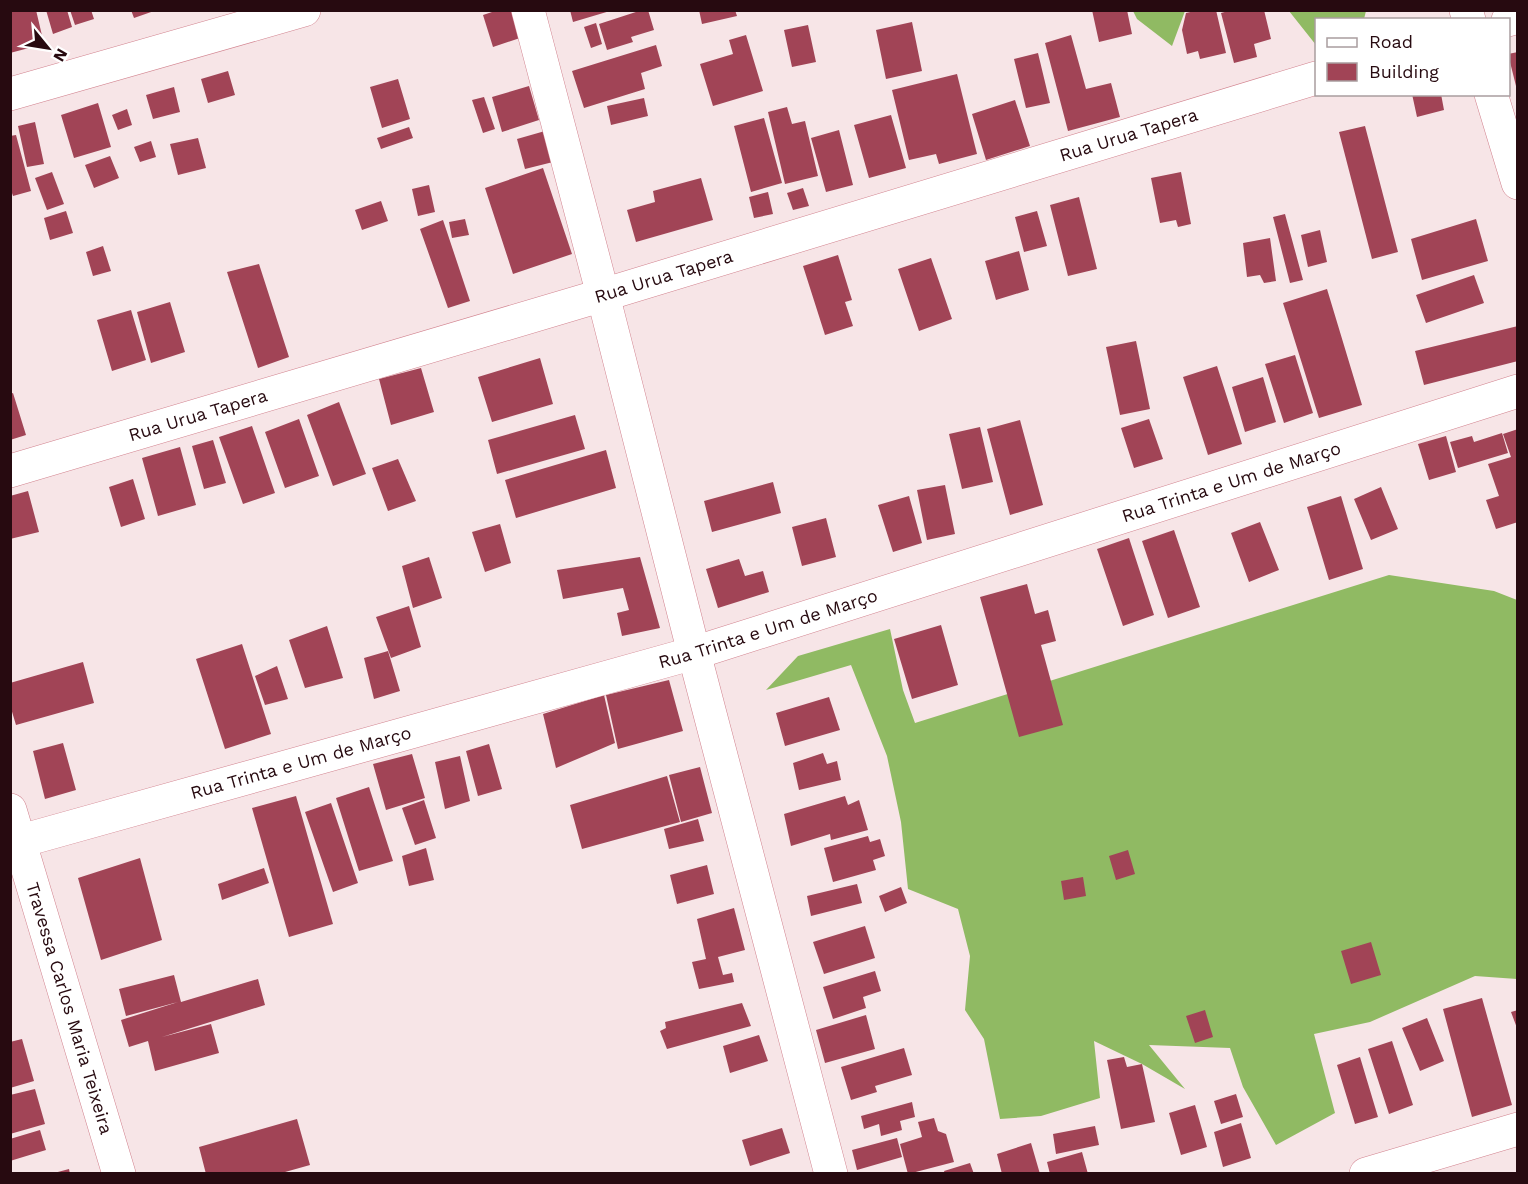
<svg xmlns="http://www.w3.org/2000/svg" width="1528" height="1184" font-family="'Work Sans',sans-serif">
<rect width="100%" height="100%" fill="#f7e5e7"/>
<!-- forest -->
<path fill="#90ba63" d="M 1133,11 L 1185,11 L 1172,46 L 1137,19 Z
M 1289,11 L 1366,11 L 1364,19 L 1316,20 L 1316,45 Z
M 1389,575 L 1494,591 L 1517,600 L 1517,979 L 1475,976 L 1370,1022 L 1314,1034 L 1335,1113 L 1276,1145 L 1243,1087 L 1230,1048 L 1149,1045 L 1185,1089 L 1142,1064 L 1094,1041 L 1100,1098 L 1041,1116 L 1000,1119 L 984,1039 L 965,1010 L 970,956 L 958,909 L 908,889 L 901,822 L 887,756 L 851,665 L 766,690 L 798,656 L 890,629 L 903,690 L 915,723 Z"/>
<!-- building -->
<path fill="#a14456" d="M 10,10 L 36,10 L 44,44 L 10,53 Z
M 46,10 L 67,10 L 72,27 L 53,34 Z
M 70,10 L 91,10 L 94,19 L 75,25 Z
M 131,10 L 154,10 L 154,11 L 134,18 Z
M 498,10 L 515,10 L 523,37 L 493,47 L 483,15 Z
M 570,10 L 610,10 L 610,11 L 573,22 Z
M 642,10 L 648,10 L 654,30 L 631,37 L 633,42 L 607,50 L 599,24 Z
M 699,10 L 735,10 L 737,16 L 702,24 Z
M 1092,10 L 1127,10 L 1132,34 L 1099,42 Z
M 1199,10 L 1216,10 L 1226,53 L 1200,59 L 1198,51 L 1187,54 L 1182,30 L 1186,13 Z
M 1232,10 L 1264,10 L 1271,39 L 1254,44 L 1257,57 L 1234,63 L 1221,13 Z
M 912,22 L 922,71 L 886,79 L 876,30 Z
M 596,23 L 602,44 L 591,48 L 584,27 Z
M 808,25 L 816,62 L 792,67 L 784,30 Z
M 746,35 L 763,91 L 713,106 L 700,64 L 733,54 L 729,40 Z
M 1071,35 L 1086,89 L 1111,83 L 1120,117 L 1068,131 L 1045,43 Z
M 656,45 L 662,66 L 641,73 L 645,89 L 584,108 L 572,71 Z
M 1518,52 L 1518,89 L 1517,90 L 1508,54 Z
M 1038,53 L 1050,103 L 1026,108 L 1014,59 Z
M 228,71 L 235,95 L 208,103 L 201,79 Z
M 957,74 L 977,154 L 939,164 L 936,154 L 909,160 L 892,90 Z
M 398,79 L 410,119 L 382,128 L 370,87 Z
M 529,86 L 539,120 L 502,132 L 492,97 Z
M 174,87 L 180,112 L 153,119 L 146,95 Z
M 1412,94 L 1441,94 L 1444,110 L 1417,117 Z
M 484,97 L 495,129 L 483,133 L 472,100 Z
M 644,98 L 648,116 L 611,125 L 607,106 Z
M 1015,100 L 1030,146 L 986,160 L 972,114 Z
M 98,103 L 111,147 L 74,158 L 61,115 Z
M 787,107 L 792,124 L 805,121 L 818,176 L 785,184 L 768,112 Z
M 127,109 L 132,125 L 118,130 L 112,115 Z
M 891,115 L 906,168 L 869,178 L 854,125 Z
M 764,118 L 782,183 L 751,192 L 734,126 Z
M 35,122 L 44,164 L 27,167 L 18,126 Z
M 1365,126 L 1398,252 L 1372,259 L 1339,132 Z
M 409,127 L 413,138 L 381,149 L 377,138 Z
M 839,130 L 853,185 L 826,192 L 811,138 Z
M 545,131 L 553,162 L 525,169 L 517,139 Z
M 16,135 L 31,191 L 13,196 L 10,187 L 10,136 Z
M 198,138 L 206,168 L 178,175 L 170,144 Z
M 151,141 L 156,157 L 140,162 L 134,147 Z
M 110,156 L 119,178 L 94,188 L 85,165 Z
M 543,168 L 572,254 L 513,274 L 485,188 Z
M 52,172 L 64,204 L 47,210 L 35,178 Z
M 1181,172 L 1191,224 L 1178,227 L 1176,220 L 1160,223 L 1151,178 Z
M 701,178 L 713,220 L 636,242 L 627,210 L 655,202 L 653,191 Z
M 429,185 L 435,212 L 418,216 L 412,189 Z
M 803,188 L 809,206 L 793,210 L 787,193 Z
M 768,192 L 773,214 L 754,218 L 749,197 Z
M 1079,197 L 1097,269 L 1068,276 L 1050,205 Z
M 381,201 L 388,221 L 362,230 L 355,210 Z
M 66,211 L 73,233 L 50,240 L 44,218 Z
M 1037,211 L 1047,246 L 1024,252 L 1015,217 Z
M 1285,214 L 1303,280 L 1290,283 L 1273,217 Z
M 465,219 L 469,235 L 452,238 L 449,222 Z
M 1476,219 L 1488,261 L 1422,280 L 1411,239 Z
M 443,220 L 470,301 L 448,308 L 420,229 Z
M 1320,230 L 1327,262 L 1308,267 L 1301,235 Z
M 1270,238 L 1276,281 L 1264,283 L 1260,275 L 1247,277 L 1243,243 Z
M 103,246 L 111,271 L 93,276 L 86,252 Z
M 1019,251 L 1029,290 L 996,300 L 985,261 Z
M 838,255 L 852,300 L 845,302 L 853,326 L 825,335 L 803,266 Z
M 931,258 L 952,319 L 919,331 L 898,269 Z
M 259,264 L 289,357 L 258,368 L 227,272 Z
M 1474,275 L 1484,303 L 1426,323 L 1416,295 Z
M 1327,289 L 1362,405 L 1319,418 L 1283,303 Z
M 170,302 L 185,352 L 151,363 L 137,312 Z
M 131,310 L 146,360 L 112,371 L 97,320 Z
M 1518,326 L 1518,361 L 1424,385 L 1415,351 Z
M 1136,341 L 1150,409 L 1120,415 L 1106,347 Z
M 1295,355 L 1313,413 L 1284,423 L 1265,364 Z
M 540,358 L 553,404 L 492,422 L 478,377 Z
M 1217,366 L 1242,444 L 1208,455 L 1183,377 Z
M 421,368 L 434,412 L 391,425 L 379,379 Z
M 1263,377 L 1276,422 L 1245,432 L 1232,387 Z
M 13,393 L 26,435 L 10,440 L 10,394 Z
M 339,402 L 366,474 L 333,486 L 307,415 Z
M 575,415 L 585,449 L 497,474 L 488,440 Z
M 299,419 L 319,476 L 285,488 L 265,432 Z
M 1149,419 L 1163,459 L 1134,468 L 1121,428 Z
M 1020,420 L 1043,505 L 1010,515 L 987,429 Z
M 252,426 L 275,493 L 243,504 L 219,437 Z
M 980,427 L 993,482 L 962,489 L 949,434 Z
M 1518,429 L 1518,522 L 1496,529 L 1486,500 L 1499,496 L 1488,464 L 1511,457 L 1503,434 Z
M 1502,433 L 1508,453 L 1458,468 L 1450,442 L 1472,436 L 1474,442 Z
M 1446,436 L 1456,472 L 1429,480 L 1418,444 Z
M 213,440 L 226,483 L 204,489 L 192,446 Z
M 180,447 L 196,505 L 158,516 L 142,458 Z
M 606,450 L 616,488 L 516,518 L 505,480 Z
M 398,459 L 416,501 L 388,511 L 372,468 Z
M 133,479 L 145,519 L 121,527 L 109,487 Z
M 773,482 L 781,513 L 712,532 L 704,501 Z
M 945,485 L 955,534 L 927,540 L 917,490 Z
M 1381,487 L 1398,529 L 1371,540 L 1354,499 Z
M 28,491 L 39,532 L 10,539 L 10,496 Z
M 909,496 L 922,543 L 893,552 L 878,505 Z
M 1341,496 L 1363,569 L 1329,580 L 1307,507 Z
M 826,518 L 836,557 L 802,566 L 792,527 Z
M 1260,522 L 1279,570 L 1249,582 L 1231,533 Z
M 500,524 L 511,563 L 485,572 L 472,532 Z
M 1174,530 L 1200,607 L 1168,618 L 1142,541 Z
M 1129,538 L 1154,615 L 1123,626 L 1097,549 Z
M 429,557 L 442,598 L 413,608 L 402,566 Z
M 640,557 L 660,628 L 622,636 L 617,613 L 629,610 L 623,588 L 563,599 L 557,570 Z
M 739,559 L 745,576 L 763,571 L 769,592 L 718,608 L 706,569 Z
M 1027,584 L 1035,614 L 1048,610 L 1056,641 L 1041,645 L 1063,725 L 1019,737 L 980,597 Z
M 409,606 L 421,647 L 391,658 L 376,617 Z
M 941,625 L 958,685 L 912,699 L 894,639 Z
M 327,626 L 343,678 L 305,688 L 289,640 Z
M 242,644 L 271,734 L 225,749 L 196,659 Z
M 388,651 L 400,691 L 374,699 L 364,658 Z
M 83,662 L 94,703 L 16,725 L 10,705 L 10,683 Z
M 277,666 L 288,699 L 265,705 L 255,676 Z
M 669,680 L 683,731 L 618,749 L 606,695 Z
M 604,695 L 615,743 L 556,768 L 543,714 Z
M 829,697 L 840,730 L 785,746 L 776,713 Z
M 63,743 L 76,790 L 45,799 L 33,751 Z
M 489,744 L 502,789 L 478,796 L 466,751 Z
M 823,753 L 827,764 L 837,761 L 841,780 L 799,790 L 793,763 Z
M 412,754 L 425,798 L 386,810 L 373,764 Z
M 460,756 L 470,801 L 445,809 L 435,762 Z
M 700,767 L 712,813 L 681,822 L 669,775 Z
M 667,776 L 680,822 L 582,849 L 570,805 Z
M 369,787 L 393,861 L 359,871 L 336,798 Z
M 296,796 L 333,924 L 289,937 L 252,808 Z
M 845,796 L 848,805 L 859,800 L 868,830 L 831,840 L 830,834 L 791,846 L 784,814 Z
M 424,800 L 436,838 L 415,845 L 402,808 Z
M 331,803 L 358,883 L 333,892 L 305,812 Z
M 698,819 L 704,841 L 669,849 L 664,829 Z
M 868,836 L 870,842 L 880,839 L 885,856 L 873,860 L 876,870 L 833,882 L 824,848 Z
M 426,848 L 434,880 L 409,886 L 402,856 Z
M 1128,850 L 1135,874 L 1116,880 L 1109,856 Z
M 140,858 L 162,940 L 101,960 L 78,878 Z
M 707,865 L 714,894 L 677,904 L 670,875 Z
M 264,868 L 269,883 L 222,900 L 218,884 Z
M 1083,877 L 1086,896 L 1064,900 L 1061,881 Z
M 857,884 L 862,903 L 811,916 L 807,896 Z
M 901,887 L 907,903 L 885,912 L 879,896 Z
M 734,908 L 745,950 L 718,957 L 723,975 L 732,973 L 734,982 L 699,989 L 692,962 L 706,959 L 697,919 Z
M 865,926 L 875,958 L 824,974 L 813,942 Z
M 1371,942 L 1381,975 L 1351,984 L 1341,951 Z
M 875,971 L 881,991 L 863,997 L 866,1008 L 833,1019 L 823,987 Z
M 174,975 L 181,1002 L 258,979 L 265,1005 L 162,1037 L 211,1024 L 219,1053 L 155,1071 L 148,1041 L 129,1047 L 121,1020 L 178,1002 L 126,1016 L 119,989 Z
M 1482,998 L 1512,1105 L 1472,1117 L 1443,1009 Z
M 742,1003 L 751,1026 L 667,1049 L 660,1031 L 666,1028 L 665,1022 Z
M 1205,1010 L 1213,1037 L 1195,1043 L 1186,1016 Z
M 1518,1010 L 1518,1028 L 1517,1028 L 1511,1012 Z
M 866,1015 L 875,1049 L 825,1063 L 816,1030 Z
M 1427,1018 L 1444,1061 L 1420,1071 L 1402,1028 Z
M 759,1035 L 768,1061 L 730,1073 L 723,1046 Z
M 22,1039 L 34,1081 L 10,1088 L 10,1042 Z
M 1392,1041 L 1413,1105 L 1389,1114 L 1368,1049 Z
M 904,1048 L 912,1075 L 875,1086 L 877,1092 L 851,1100 L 841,1067 Z
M 1124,1057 L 1127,1067 L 1142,1064 L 1155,1122 L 1121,1129 L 1107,1060 Z
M 1360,1057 L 1378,1117 L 1355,1124 L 1337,1065 Z
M 35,1089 L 45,1124 L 10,1134 L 10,1095 Z
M 1236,1094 L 1243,1117 L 1221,1124 L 1214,1101 Z
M 912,1102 L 915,1117 L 900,1121 L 902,1130 L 881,1136 L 879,1124 L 864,1129 L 861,1116 Z
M 1195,1105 L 1207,1147 L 1181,1155 L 1169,1113 Z
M 934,1118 L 938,1131 L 946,1134 L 954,1162 L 908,1174 L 900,1144 L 922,1137 L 918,1122 Z
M 297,1119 L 310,1165 L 278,1174 L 206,1174 L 199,1147 Z
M 1241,1123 L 1251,1158 L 1223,1167 L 1214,1132 Z
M 1095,1126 L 1099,1145 L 1056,1154 L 1053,1134 Z
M 782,1128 L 790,1153 L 750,1166 L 742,1140 Z
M 40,1130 L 46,1150 L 10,1161 L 10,1139 Z
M 897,1138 L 902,1157 L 857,1170 L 852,1150 Z
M 1031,1143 L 1040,1174 L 1002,1174 L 997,1154 Z
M 1082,1152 L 1088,1174 L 1050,1174 L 1047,1162 Z
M 970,1163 L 974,1174 L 945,1174 L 944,1171 Z
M 69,1169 L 70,1174 L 55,1174 L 54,1173 Z"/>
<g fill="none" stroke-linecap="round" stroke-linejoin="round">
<!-- minor casing -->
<g stroke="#d2838f" stroke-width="34">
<g id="minor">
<path d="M 528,10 L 603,295 L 694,653 L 831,1174"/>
<path d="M 1466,10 L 1469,20"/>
<path d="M 1508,20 L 1518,17"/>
<path d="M 10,94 L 304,10"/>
<path d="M 1491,94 L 1518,183"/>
<path id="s1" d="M 10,471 L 603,295 L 1316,78"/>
<path id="s2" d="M 10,844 L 694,653 L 1518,391"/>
<path d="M 1366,1174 L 1518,1129"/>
</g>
</g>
<!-- major casing -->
<g stroke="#d2838f" stroke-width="34">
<g id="major">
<path id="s3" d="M 10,810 L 119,1174"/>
</g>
</g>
<!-- minor -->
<use href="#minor" stroke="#fff" stroke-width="33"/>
<!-- major -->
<use href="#major" stroke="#fff" stroke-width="33"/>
</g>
<g text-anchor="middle" stroke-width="4.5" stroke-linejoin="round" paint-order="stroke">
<!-- street labels -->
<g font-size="18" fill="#270a10" stroke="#fff">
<text dy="6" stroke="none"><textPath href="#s1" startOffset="1168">Rua Urua Tapera</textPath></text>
<text dy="6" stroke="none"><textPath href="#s1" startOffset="682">Rua Urua Tapera</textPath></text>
<text dy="6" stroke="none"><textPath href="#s1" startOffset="196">Rua Urua Tapera</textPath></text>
<text dy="6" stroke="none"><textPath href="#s2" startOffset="1274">Rua Trinta e Um de Março</textPath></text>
<text dy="6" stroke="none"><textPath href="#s2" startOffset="788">Rua Trinta e Um de Março</textPath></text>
<text dy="6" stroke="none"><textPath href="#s2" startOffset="302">Rua Trinta e Um de Março</textPath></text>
<text dy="6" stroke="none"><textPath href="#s3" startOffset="207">Travessa Carlos Maria Teixeira</textPath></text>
</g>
</g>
<!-- border -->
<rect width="1528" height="1184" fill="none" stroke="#270a10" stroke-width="24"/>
<!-- legend -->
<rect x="1315" y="18" width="195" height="78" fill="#ffffff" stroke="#a99d9f" stroke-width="1.5"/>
<rect x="1327" y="38" width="30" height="9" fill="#ffffff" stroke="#a99d9f" stroke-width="1.5"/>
<text x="1369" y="48" font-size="18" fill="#270a10">Road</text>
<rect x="1327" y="63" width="30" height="18" fill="#a14456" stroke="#a99d9f" stroke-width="1.5"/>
<text x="1369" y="78" font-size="18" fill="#270a10">Building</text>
<!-- north arrow -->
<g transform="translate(48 48) rotate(120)" stroke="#ffffff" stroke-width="4.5" paint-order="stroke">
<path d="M0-4.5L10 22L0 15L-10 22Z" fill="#270a10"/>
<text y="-9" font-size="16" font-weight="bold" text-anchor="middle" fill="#270a10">N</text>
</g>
</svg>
